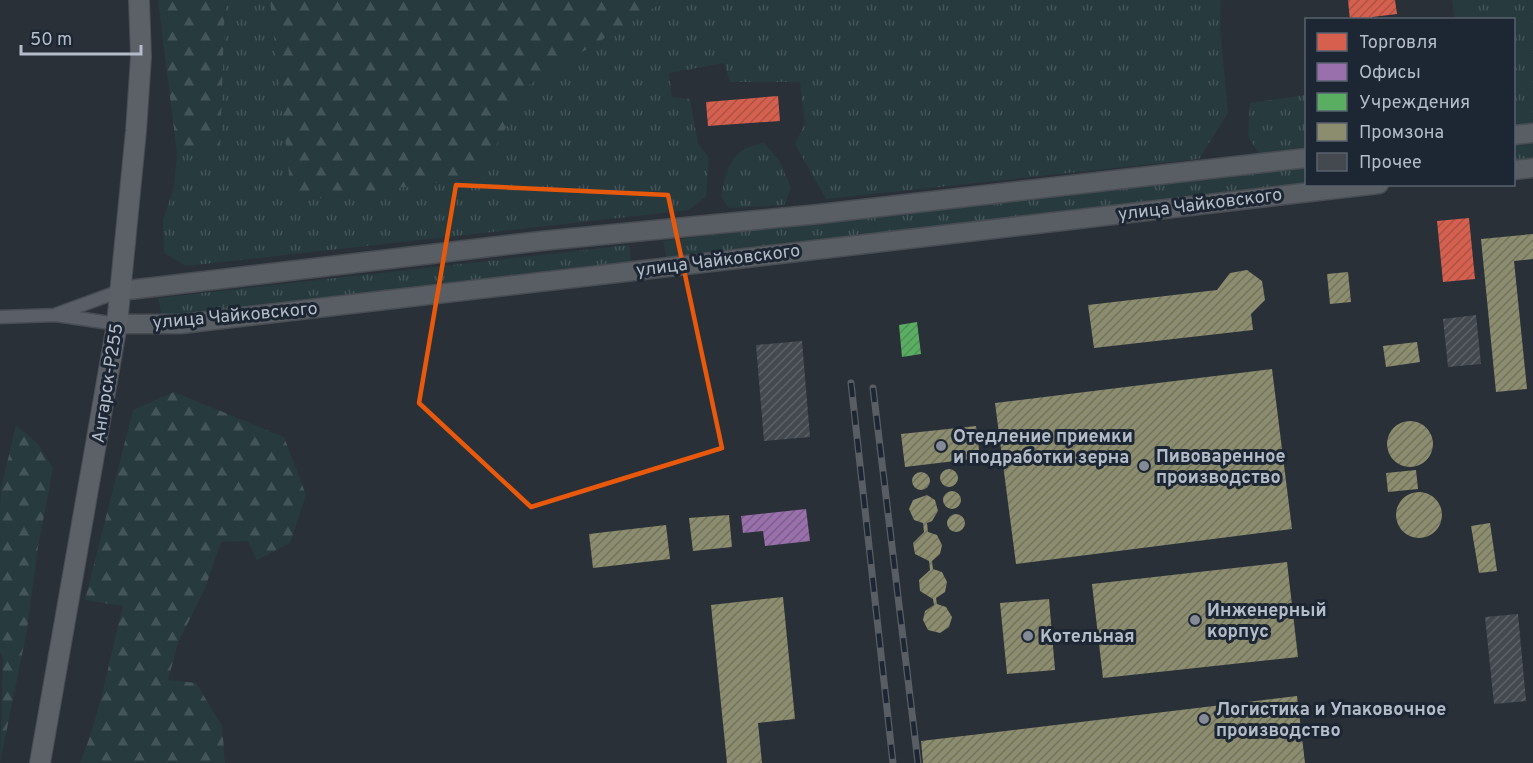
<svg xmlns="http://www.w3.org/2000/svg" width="1533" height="763" font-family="Overpass,sans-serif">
<defs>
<pattern id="grass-tufts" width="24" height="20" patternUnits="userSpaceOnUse" patternTransform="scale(1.5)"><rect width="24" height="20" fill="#273a3e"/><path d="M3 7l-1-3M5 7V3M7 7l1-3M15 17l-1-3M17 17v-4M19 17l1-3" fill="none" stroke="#445559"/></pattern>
<pattern id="forest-firs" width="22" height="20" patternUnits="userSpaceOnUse" patternTransform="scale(1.5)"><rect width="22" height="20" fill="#273a3e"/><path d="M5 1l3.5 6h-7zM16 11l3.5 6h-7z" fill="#445559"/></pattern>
<pattern id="shops-hatch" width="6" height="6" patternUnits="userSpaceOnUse" patternTransform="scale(1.5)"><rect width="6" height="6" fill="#d6604d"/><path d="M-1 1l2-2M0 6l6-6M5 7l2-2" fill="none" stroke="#a65448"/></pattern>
<pattern id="offices-hatch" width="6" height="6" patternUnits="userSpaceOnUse" patternTransform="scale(1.5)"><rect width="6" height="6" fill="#9970ab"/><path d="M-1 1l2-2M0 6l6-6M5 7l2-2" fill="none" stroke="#7b5f8a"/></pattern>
<pattern id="public-hatch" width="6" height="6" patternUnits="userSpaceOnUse" patternTransform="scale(1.5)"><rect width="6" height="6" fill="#5aae61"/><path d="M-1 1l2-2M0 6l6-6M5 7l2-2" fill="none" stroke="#519058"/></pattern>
<pattern id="industry-hatch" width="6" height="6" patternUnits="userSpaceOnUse" patternTransform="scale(1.5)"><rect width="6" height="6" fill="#8c8c6e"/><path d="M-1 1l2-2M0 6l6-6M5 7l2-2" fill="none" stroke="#72735f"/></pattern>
<pattern id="building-hatch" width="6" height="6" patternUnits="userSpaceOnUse" patternTransform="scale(1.5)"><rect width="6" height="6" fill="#444950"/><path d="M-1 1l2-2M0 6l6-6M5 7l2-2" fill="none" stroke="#5d6168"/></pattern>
</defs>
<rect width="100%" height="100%" fill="#2a3038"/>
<!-- grass -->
<path fill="url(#grass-tufts)" d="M 225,0 L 270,0 L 292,202 L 479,177 L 528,85 L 666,0 L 1221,0 L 1220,27 L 1228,113 L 1199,159 L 826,199 L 795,144 L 805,124 L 800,82 L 730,82 L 724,63 L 669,73 L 672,97 L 690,99 L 698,143 L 709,158 L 706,196 L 689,210 L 186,266 L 164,253 L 163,220 L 174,187 L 177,153 L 220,150 Z
M 1452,0 L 1533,0 L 1533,124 L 1514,126 L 1514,20 L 1455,19 Z
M 1306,95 L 1306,147 L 1258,153 L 1248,136 L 1250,103 Z
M 1533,141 L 1533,159 L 1514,161 L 1514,143 Z
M 764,143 L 779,160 L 791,188 L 784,205 L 729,208 L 721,197 C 727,167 731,148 764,143 Z
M 1306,166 L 1306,184 L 667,259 L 663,241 Z
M 629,245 L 631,264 L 162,316 L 158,298 Z"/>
<!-- forest -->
<path fill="url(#forest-firs)" d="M 158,0 L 225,0 L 220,151 L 177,153 Z
M 270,0 L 666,0 L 529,85 L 479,177 L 292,202 Z
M 174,392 L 284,437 L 306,495 L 290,543 L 257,560 L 248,541 L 221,542 L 205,588 L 178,643 L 168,680 L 196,683 L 222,726 L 225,763 L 80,763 C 101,713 109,659 123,606 L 85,600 L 133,410 Z
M 16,425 L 38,444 L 53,468 L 38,547 L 27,630 L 0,763 L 3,657 L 0,652 L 0,507 L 1,489 Z"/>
<!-- shops -->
<path fill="url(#shops-hatch)" d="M 1348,0 L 1395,0 L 1397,14 L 1372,17 L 1372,20 L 1350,20 Z
M 778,96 L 780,121 L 708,126 L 706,102 Z
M 1469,218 L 1475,279 L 1443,282 L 1437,221 Z"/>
<!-- offices -->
<path fill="url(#offices-hatch)" d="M 806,509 L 810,541 L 765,546 L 763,531 L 743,533 L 741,516 Z"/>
<!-- public -->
<path fill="url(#public-hatch)" d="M 917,322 L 921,354 L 902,357 L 899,325 Z"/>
<!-- industry -->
<path fill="url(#industry-hatch)" d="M 1533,234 L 1533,259 L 1514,261 L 1527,389 L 1496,392 L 1481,239 Z
M 1247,270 L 1262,281 L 1265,300 L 1251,314 L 1253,330 L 1094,348 L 1088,305 L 1217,290 L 1230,273 Z
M 1348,272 L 1351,302 L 1330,304 L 1327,274 Z
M 1417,342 L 1420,362 L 1386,367 L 1383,346 Z
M 1272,369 L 1292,529 L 1016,564 L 995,403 Z
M1387 444a23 23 0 1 1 46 0a23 23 0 1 1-46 0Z
M 976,426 L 980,458 L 905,467 L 901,434 Z
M940 478a9 9 0 1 1 18 0a9 9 0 1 1-18 0Z
M 1416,470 L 1418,489 L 1388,492 L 1386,473 Z
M912 481a9 9 0 1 1 18 0a9 9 0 1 1-18 0Z
M943 500a9 9 0 1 1 18 0a9 9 0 1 1-18 0Z
M1396 515a23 23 0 1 1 46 0a23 23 0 1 1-46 0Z
M 927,495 L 935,500 L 938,511 L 932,521 L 927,523 L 928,532 L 937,535 L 942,545 L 940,554 L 932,561 L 933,569 L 942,572 L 947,582 L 945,592 L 936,598 L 937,604 L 946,607 L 952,617 L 949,627 L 940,633 L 928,630 L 923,620 L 925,611 L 934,605 L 933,599 L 920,591 L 919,580 L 930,570 L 929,561 L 915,554 L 913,543 L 924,532 L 923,523 L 914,520 L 909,509 L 913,500 Z
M947 523a9 9 0 1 1 18 0a9 9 0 1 1-18 0Z
M 729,515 L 732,547 L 693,551 L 689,518 Z
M 1490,523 L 1497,571 L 1479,573 L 1471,526 Z
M 666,525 L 670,559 L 593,568 L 589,534 Z
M 1287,562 L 1298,657 L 1103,678 L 1092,584 Z
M 783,597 L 795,719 L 758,723 L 762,763 L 727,763 L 711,605 Z
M 1049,599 L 1055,670 L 1007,674 L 1000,603 Z
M 1297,696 L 1305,763 L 923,763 L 921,741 Z"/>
<!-- building -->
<path fill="url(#building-hatch)" d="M 1476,315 L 1481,364 L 1448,367 L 1443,319 Z
M 802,341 L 810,437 L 764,441 L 756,345 Z
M 1518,614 L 1526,701 L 1494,704 L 1485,617 Z"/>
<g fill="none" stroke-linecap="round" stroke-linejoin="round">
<!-- minor casing -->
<g stroke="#484c53" stroke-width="15">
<path id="minor" d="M 57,314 L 120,291
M 0,317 L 56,315 L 117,324"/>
</g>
<!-- secondary casing -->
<g stroke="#484c53" stroke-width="21">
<path id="secondary" d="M 1514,135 L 1533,133
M 1514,170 L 1533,168
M 120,291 L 541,241 L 819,214 L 1306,158
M 117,324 L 181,324 L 1379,184"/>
</g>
<!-- primary casing -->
<g stroke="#484c55" stroke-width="22">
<path id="primary" d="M 40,763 L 117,324 L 136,131 L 141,57 L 139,0"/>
</g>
<!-- minor -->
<use href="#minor" stroke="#5a5e66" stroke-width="12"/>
<!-- secondary -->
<use href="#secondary" stroke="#595d64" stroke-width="18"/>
<!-- primary -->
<use href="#primary" stroke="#5c6168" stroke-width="20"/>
<!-- rail casing -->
<g stroke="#595d64" stroke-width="7">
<path id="rail" d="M 851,383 L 893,763
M 873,388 L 918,763"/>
</g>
<!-- rail -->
<use href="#rail" stroke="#1d2633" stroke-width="4.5" stroke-dasharray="14" stroke-linecap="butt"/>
</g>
<!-- marked area -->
<path fill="none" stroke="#e8590c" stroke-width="4.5" stroke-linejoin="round" d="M 456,185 L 668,195 L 722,448 L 531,507 L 419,403 Z"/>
<!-- markers -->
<g fill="#848b96" stroke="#1d2633" stroke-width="2">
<circle cx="941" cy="446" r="6"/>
<circle cx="1144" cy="466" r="6"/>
<circle cx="1195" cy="620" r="6"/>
<circle cx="1028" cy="636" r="6"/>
<circle cx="1204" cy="719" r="6"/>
</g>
<g text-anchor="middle" stroke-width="6" stroke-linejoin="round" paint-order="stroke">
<!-- street labels -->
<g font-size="18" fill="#b4bcc9" stroke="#1d2633">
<text transform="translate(1200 204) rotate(-7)" y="6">улица Чайковского</text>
<text transform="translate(718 260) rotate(-7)" y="6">улица Чайковского</text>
<text transform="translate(235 315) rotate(-5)" y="6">улица Чайковского</text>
<text transform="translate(107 383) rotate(-81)" y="6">Ангарск-Р255</text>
</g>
<!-- poi labels -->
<g font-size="18" font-weight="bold" fill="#b4bcc9" stroke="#1d2633" text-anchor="start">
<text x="953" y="442">Отедление приемки<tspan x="953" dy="21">и подработки зерна</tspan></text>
<text x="1156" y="462">Пивоваренное<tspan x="1156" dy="21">производство</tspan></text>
<text x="1207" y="616">Инженерный<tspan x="1207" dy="21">корпус</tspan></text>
<text x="1040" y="642">Котельная</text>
<text x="1216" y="715">Логистика и Упаковочное<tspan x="1216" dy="21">производство</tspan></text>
</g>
</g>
<!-- legend -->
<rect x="1305" y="18" width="210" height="168" fill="#1d2633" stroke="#59626f" stroke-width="1.5"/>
<rect x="1317" y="33" width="30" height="18" fill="#d6604d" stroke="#59626f" stroke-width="1.5"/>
<text x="1359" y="48" font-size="18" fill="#b4bcc9">Торговля</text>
<rect x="1317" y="63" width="30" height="18" fill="#9970ab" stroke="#59626f" stroke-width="1.5"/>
<text x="1359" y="78" font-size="18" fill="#b4bcc9">Офисы</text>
<rect x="1317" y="93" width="30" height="18" fill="#5aae61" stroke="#59626f" stroke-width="1.5"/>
<text x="1359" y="108" font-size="18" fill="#b4bcc9">Учреждения</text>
<rect x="1317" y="123" width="30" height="18" fill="#8c8c6e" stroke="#59626f" stroke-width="1.5"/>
<text x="1359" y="138" font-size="18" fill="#b4bcc9">Промзона</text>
<rect x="1317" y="153" width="30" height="18" fill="#444950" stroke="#59626f" stroke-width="1.5"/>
<text x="1359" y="168" font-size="18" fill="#b4bcc9">Прочее</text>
<!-- scale -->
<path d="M21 45v9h120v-9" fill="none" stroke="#b4bcc9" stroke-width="3"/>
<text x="30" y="45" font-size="18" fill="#b4bcc9" stroke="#1d2633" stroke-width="4.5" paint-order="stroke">50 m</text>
</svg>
